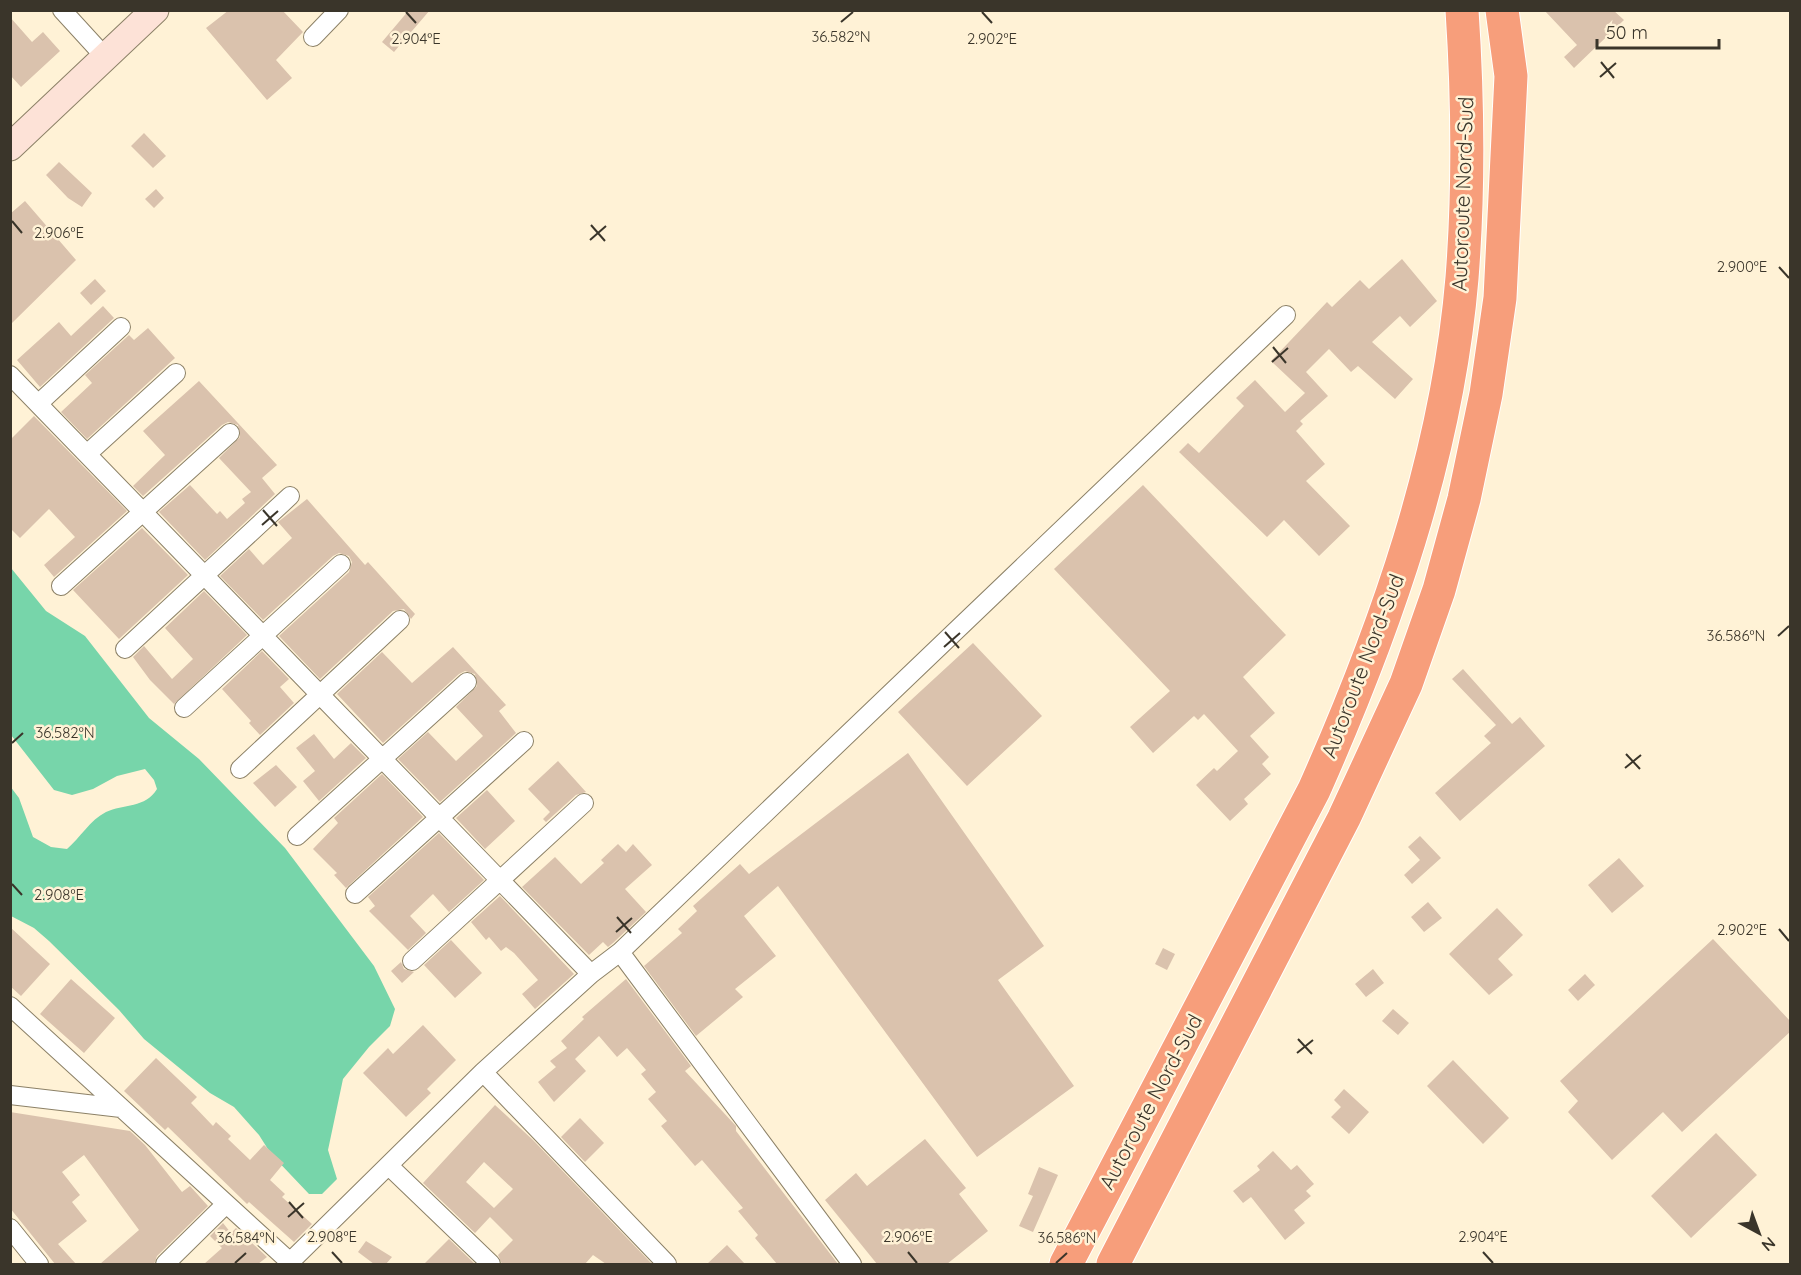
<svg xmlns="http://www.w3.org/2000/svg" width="1801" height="1275" font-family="Quicksand,sans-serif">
<rect width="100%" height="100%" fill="#fff2d6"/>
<!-- forest -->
<path fill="#77d5aa" d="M 11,568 L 46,611 L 85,636 L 149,718 L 199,759 L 285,848 L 374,966 L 395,1009 L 390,1026 L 369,1047 L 343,1079 L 328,1150 L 337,1179 L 322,1194 L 309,1194 L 271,1154 L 259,1135 L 234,1107 L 210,1093 L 144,1039 L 119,1010 L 49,941 L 34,928 L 11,916 L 10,786 L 19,798 L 33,837 L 51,847 L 67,849 C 80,838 90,820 106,812 C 123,804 146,808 157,789 L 154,780 L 145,769 L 117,776 L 93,789 L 72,795 L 54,790 L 11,735 Z"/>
<!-- building -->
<path fill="#dac2ad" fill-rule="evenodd" d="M 229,10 L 282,10 L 303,32 L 276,60 L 292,78 L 267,100 L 206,28 Z
M 409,10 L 430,10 L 394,52 L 382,42 Z
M 1544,10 L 1613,10 L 1624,20 L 1574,68 L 1564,57 L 1577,45 Z
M 10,17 L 32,42 L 43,32 L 60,51 L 21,87 L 10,75 Z
M 144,133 L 166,156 L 153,168 L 131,146 Z
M 59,162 L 92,193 L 82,207 L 68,198 L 46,175 Z
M 156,189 L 164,198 L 154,208 L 145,199 Z
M 25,201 L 76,260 L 10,325 L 10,214 Z
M 1402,259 L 1437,301 L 1410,327 L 1400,316 L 1372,342 L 1413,379 L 1395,399 L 1358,366 L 1351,372 L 1329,349 L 1306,372 L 1328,396 L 1300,421 L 1303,424 L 1296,431 L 1325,464 L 1306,481 L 1350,526 L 1319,556 L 1284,520 L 1267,537 L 1179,452 L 1188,443 L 1199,453 L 1244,406 L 1236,398 L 1255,380 L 1285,412 L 1305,393 L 1271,361 L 1327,302 L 1332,307 L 1360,280 L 1369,289 Z
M 95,279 L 106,291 L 91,305 L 80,293 Z
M 103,306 L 114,318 L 40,387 L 17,360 L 59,322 L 71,336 Z
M 148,328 L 175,358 L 87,439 L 61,412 L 92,383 L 85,375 L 129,335 L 134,340 Z
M 199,381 L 277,465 L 262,478 L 275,494 L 205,560 L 159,512 L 190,485 L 217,514 L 220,511 L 227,519 L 245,503 L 242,499 L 251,492 L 219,458 L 240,437 L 238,425 L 228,422 L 222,425 L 143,496 L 133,486 L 165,455 L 143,431 Z
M 34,416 L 127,511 L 54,577 L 44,565 L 75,537 L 49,509 L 20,538 L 10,528 L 10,440 Z
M 1143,485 L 1286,635 L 1243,677 L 1275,713 L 1250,736 L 1269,757 L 1262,764 L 1271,774 L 1244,799 L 1248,804 L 1230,821 L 1196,785 L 1214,768 L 1217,771 L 1238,751 L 1204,714 L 1198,720 L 1194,716 L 1153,753 L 1130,727 L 1170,691 L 1054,569 Z
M 307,499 L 365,565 L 368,562 L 415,614 L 411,619 L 404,609 L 393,611 L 320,679 L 279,636 L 349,572 L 352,562 L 349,556 L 339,553 L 333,556 L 263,620 L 220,576 L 249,549 L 263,565 L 292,538 L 278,522 Z
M 142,528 L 188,575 L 119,639 L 73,590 Z
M 204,591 L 247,635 L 174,704 L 150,680 L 133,657 L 144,646 L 172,679 L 193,659 L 165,628 Z
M 973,643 L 1042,716 L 967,786 L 898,712 Z
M 453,647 L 506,705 L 499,711 L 516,733 L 440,802 L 398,759 L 428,732 L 456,761 L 483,736 L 456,707 L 477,686 L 475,674 L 465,671 L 459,674 L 383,743 L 337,694 L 382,652 L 412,683 Z
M 262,651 L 289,679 L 280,687 L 294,703 L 260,735 L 249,723 L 251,721 L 222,689 Z
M 1463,669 L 1512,724 L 1520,717 L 1545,746 L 1460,821 L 1435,793 L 1491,743 L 1484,736 L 1496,725 L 1452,679 Z
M 314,734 L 334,759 L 351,743 L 366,758 L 319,801 L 303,781 L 315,771 L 296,748 Z
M 908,753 L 1044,946 L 998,980 L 1074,1086 L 977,1157 L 778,886 L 744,916 L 776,956 L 735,989 L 743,997 L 696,1036 L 644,966 L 682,933 L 678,929 L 697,911 L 693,906 L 740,864 L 749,874 Z
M 558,761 L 586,792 L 576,795 L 546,822 L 543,819 L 550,812 L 528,789 Z
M 276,765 L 297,787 L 275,807 L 253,783 Z
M 382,774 L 423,817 L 346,888 L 334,875 L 337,873 L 313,849 L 338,823 L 334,818 Z
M 487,790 L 515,821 L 485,849 L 456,818 Z
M 439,833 L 484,880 L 449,912 L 433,894 L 410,916 L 426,933 L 408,950 L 369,911 L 375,906 L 368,897 Z
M 1420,836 L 1441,858 L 1412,884 L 1404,875 L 1420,860 L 1408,847 Z
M 618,844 L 626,852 L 633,844 L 652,865 L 625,889 L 646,912 L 613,943 L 608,947 L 603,942 L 589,955 L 522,887 L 555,857 L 581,884 L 604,863 L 601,860 Z
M 1619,858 L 1644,886 L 1612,913 L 1588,885 Z
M 500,896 L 574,974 L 535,1009 L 522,994 L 538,980 L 514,953 L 506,947 L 501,951 L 489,937 L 486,940 L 471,922 Z
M 1428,902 L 1442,918 L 1424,932 L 1411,917 Z
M 1497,908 L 1523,935 L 1498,959 L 1513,975 L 1489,995 L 1449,954 Z
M 10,927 L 50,964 L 21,996 L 10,986 Z
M 1713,939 L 1791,1022 L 1791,1031 L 1682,1132 L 1663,1112 L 1612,1160 L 1568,1112 L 1578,1101 L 1560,1081 Z
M 451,940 L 482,973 L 455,998 L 424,965 Z
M 1163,948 L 1175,954 L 1167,970 L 1155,964 Z
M 401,962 L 404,969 L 414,972 L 402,983 L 391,971 Z
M 1373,969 L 1384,983 L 1366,997 L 1355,984 Z
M 1585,974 L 1595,985 L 1578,1001 L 1568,990 Z
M 71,979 L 115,1018 L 84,1053 L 40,1014 Z
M 626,979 L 691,1066 L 685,1071 L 736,1126 L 736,1131 L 838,1264 L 777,1264 L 755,1238 L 758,1235 L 738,1211 L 743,1208 L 702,1160 L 695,1166 L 661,1126 L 667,1121 L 648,1099 L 656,1092 L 641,1074 L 646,1070 L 627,1048 L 617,1057 L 599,1036 L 575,1059 L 586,1071 L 554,1102 L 538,1082 L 556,1067 L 550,1061 L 567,1048 L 561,1041 L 584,1019 L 582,1017 Z
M 1393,1009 L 1409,1023 L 1398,1035 L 1382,1021 Z
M 423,1025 L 456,1060 L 427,1089 L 431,1093 L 406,1117 L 363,1073 L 388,1048 L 393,1054 Z
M 156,1058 L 197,1097 L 191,1103 L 213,1126 L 216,1122 L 231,1136 L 228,1139 L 250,1160 L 264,1145 L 284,1163 L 270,1180 L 285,1194 L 282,1197 L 312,1224 L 294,1242 L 249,1202 L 247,1204 L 168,1127 L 165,1130 L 124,1091 Z
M 1453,1060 L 1509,1118 L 1483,1144 L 1427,1086 Z
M 1344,1089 L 1369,1112 L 1349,1134 L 1331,1117 L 1341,1107 L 1334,1100 Z
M 495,1105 L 533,1140 L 652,1264 L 606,1264 L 593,1255 L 585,1264 L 502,1264 L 498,1255 L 513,1240 L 490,1217 L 475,1233 L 423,1183 ZM 484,1162 L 513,1189 L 494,1208 L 466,1182 Z
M 10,1112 L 130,1131 L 145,1145 L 182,1192 L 190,1186 L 208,1206 L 157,1256 L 154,1264 L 100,1264 L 139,1230 L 84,1155 L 62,1172 L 80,1195 L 72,1202 L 87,1221 L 58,1244 L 76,1264 L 55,1264 L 10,1208 Z
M 580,1118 L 604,1143 L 585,1162 L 561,1137 Z
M 1716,1133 L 1757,1175 L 1691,1238 L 1651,1196 Z
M 925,1139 L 966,1188 L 959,1194 L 988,1231 L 947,1264 L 877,1264 L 825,1200 L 856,1173 L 867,1186 Z
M 1273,1151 L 1291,1170 L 1297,1165 L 1314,1184 L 1306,1191 L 1311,1196 L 1294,1210 L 1305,1223 L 1285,1240 L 1251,1197 L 1243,1203 L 1233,1191 L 1260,1170 L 1257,1166 Z
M 1039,1167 L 1058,1175 L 1033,1232 L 1019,1226 L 1033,1196 L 1028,1194 Z
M 223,1223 L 231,1233 L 236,1228 L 267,1257 L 258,1264 L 204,1264 L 222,1248 L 210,1236 Z
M 449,1239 L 475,1264 L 424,1264 Z
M 366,1241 L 392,1257 L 386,1264 L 374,1264 L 358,1252 Z
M 727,1245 L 745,1264 L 707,1264 Z"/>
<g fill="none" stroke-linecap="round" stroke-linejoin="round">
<!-- minor casing -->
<g stroke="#8c8167" stroke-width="20">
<path id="minor" d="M 62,10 L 105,57
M 313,37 L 339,10
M 10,375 L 591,974
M 38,404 L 121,327
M 87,454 L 176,373
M 61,586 L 230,433
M 125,649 L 290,496
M 184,708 L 341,564
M 240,769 L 400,620
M 297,836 L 467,682
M 355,894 L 524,741
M 620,952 L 852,1264
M 412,961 L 584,803
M 10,1006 L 290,1262
M 483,1072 L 667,1264
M 10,1095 L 121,1108
M 389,1166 L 491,1264
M 10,1228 L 39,1264
M 165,1264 L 226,1204
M 288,1264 L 483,1072 L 591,974 L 620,952 L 1286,315"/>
</g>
<!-- secondary casing -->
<g stroke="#8c8167" stroke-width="29">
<path id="secondary" d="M 10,147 L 155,10"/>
</g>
<!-- motorway casing -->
<g stroke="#fff" stroke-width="35">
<path id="motorway" d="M 1066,1264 L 1314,790 C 1386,628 1447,456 1462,278 C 1469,189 1468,100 1462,10
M 1113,1264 L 1344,818 L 1406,684 L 1439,590 L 1464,499 L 1486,394 L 1500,298 L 1511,76 L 1502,10"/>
</g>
<!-- minor -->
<use href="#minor" stroke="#fff" stroke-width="18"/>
<!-- secondary -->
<use href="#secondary" stroke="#fde2d7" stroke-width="27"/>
<!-- motorway -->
<use href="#motorway" stroke="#f79e7b" stroke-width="33"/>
</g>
<!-- ticks -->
<path fill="none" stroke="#3a352a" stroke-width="2" d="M 406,12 L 416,23M 982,12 L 992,23M 841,22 L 853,12M 1601,62 L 1614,78M 1600,77 L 1616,63M 12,221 L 22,233M 591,225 L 605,241M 590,240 L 606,226M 1779,267 L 1789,278M 1273,347 L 1286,363M 1272,362 L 1288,348M 263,510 L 277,526M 262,525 L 278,511M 945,632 L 959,648M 1778,636 L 1789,626M 944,647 L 960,633M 12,743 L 23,733M 1626,754 L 1640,769M 1625,768 L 1641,755M 12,884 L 22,895M 617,917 L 631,933M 1779,929 L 1789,941M 616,932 L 632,918M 1298,1039 L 1312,1054M 1297,1053 L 1313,1040M 289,1202 L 303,1218M 288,1217 L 304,1203M 332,1252 L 342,1263M 908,1252 L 917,1263M 1483,1252 L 1493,1263M 235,1263 L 246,1253M 1056,1263 L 1067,1253"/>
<g text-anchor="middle" stroke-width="5" stroke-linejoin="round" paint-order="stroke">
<!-- street labels -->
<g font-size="21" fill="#3a352a" stroke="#fff2d6">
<text transform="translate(1463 194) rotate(-88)" y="7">Autoroute Nord-Sud</text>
<text transform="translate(1363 666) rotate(-69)" y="7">Autoroute Nord-Sud</text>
<text transform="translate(1151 1102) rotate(-62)" y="7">Autoroute Nord-Sud</text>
</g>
</g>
<g font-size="15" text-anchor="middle" fill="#3a352a" stroke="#fff2d6" stroke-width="5" stroke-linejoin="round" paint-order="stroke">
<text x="841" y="42">36.582°N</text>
<text x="416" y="44">2.904°E</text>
<text x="992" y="44">2.902°E</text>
<text x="59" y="238">2.906°E</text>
<text x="1742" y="272">2.900°E</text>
<text x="1736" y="641">36.586°N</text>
<text x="65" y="738">36.582°N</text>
<text x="59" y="900">2.908°E</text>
<text x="1742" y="935">2.902°E</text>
<text x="332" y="1242">2.908°E</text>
<text x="908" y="1242">2.906°E</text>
<text x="1483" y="1242">2.904°E</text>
<text x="246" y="1243">36.584°N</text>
<text x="1067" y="1243">36.586°N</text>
</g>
<!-- border -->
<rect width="1801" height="1275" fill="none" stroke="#3a352a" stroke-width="24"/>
<!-- north arrow -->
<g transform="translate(1759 1233) rotate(139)" stroke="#fff2d6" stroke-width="4.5" paint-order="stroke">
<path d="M0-4.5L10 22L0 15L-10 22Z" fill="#3a352a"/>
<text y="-9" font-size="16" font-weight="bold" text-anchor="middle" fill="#3a352a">N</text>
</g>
<!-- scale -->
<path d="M1597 39v9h122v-9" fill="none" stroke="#3a352a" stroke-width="3"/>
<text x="1606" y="39" font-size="18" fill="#3a352a" stroke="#fff2d6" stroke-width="4.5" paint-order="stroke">50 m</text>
</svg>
